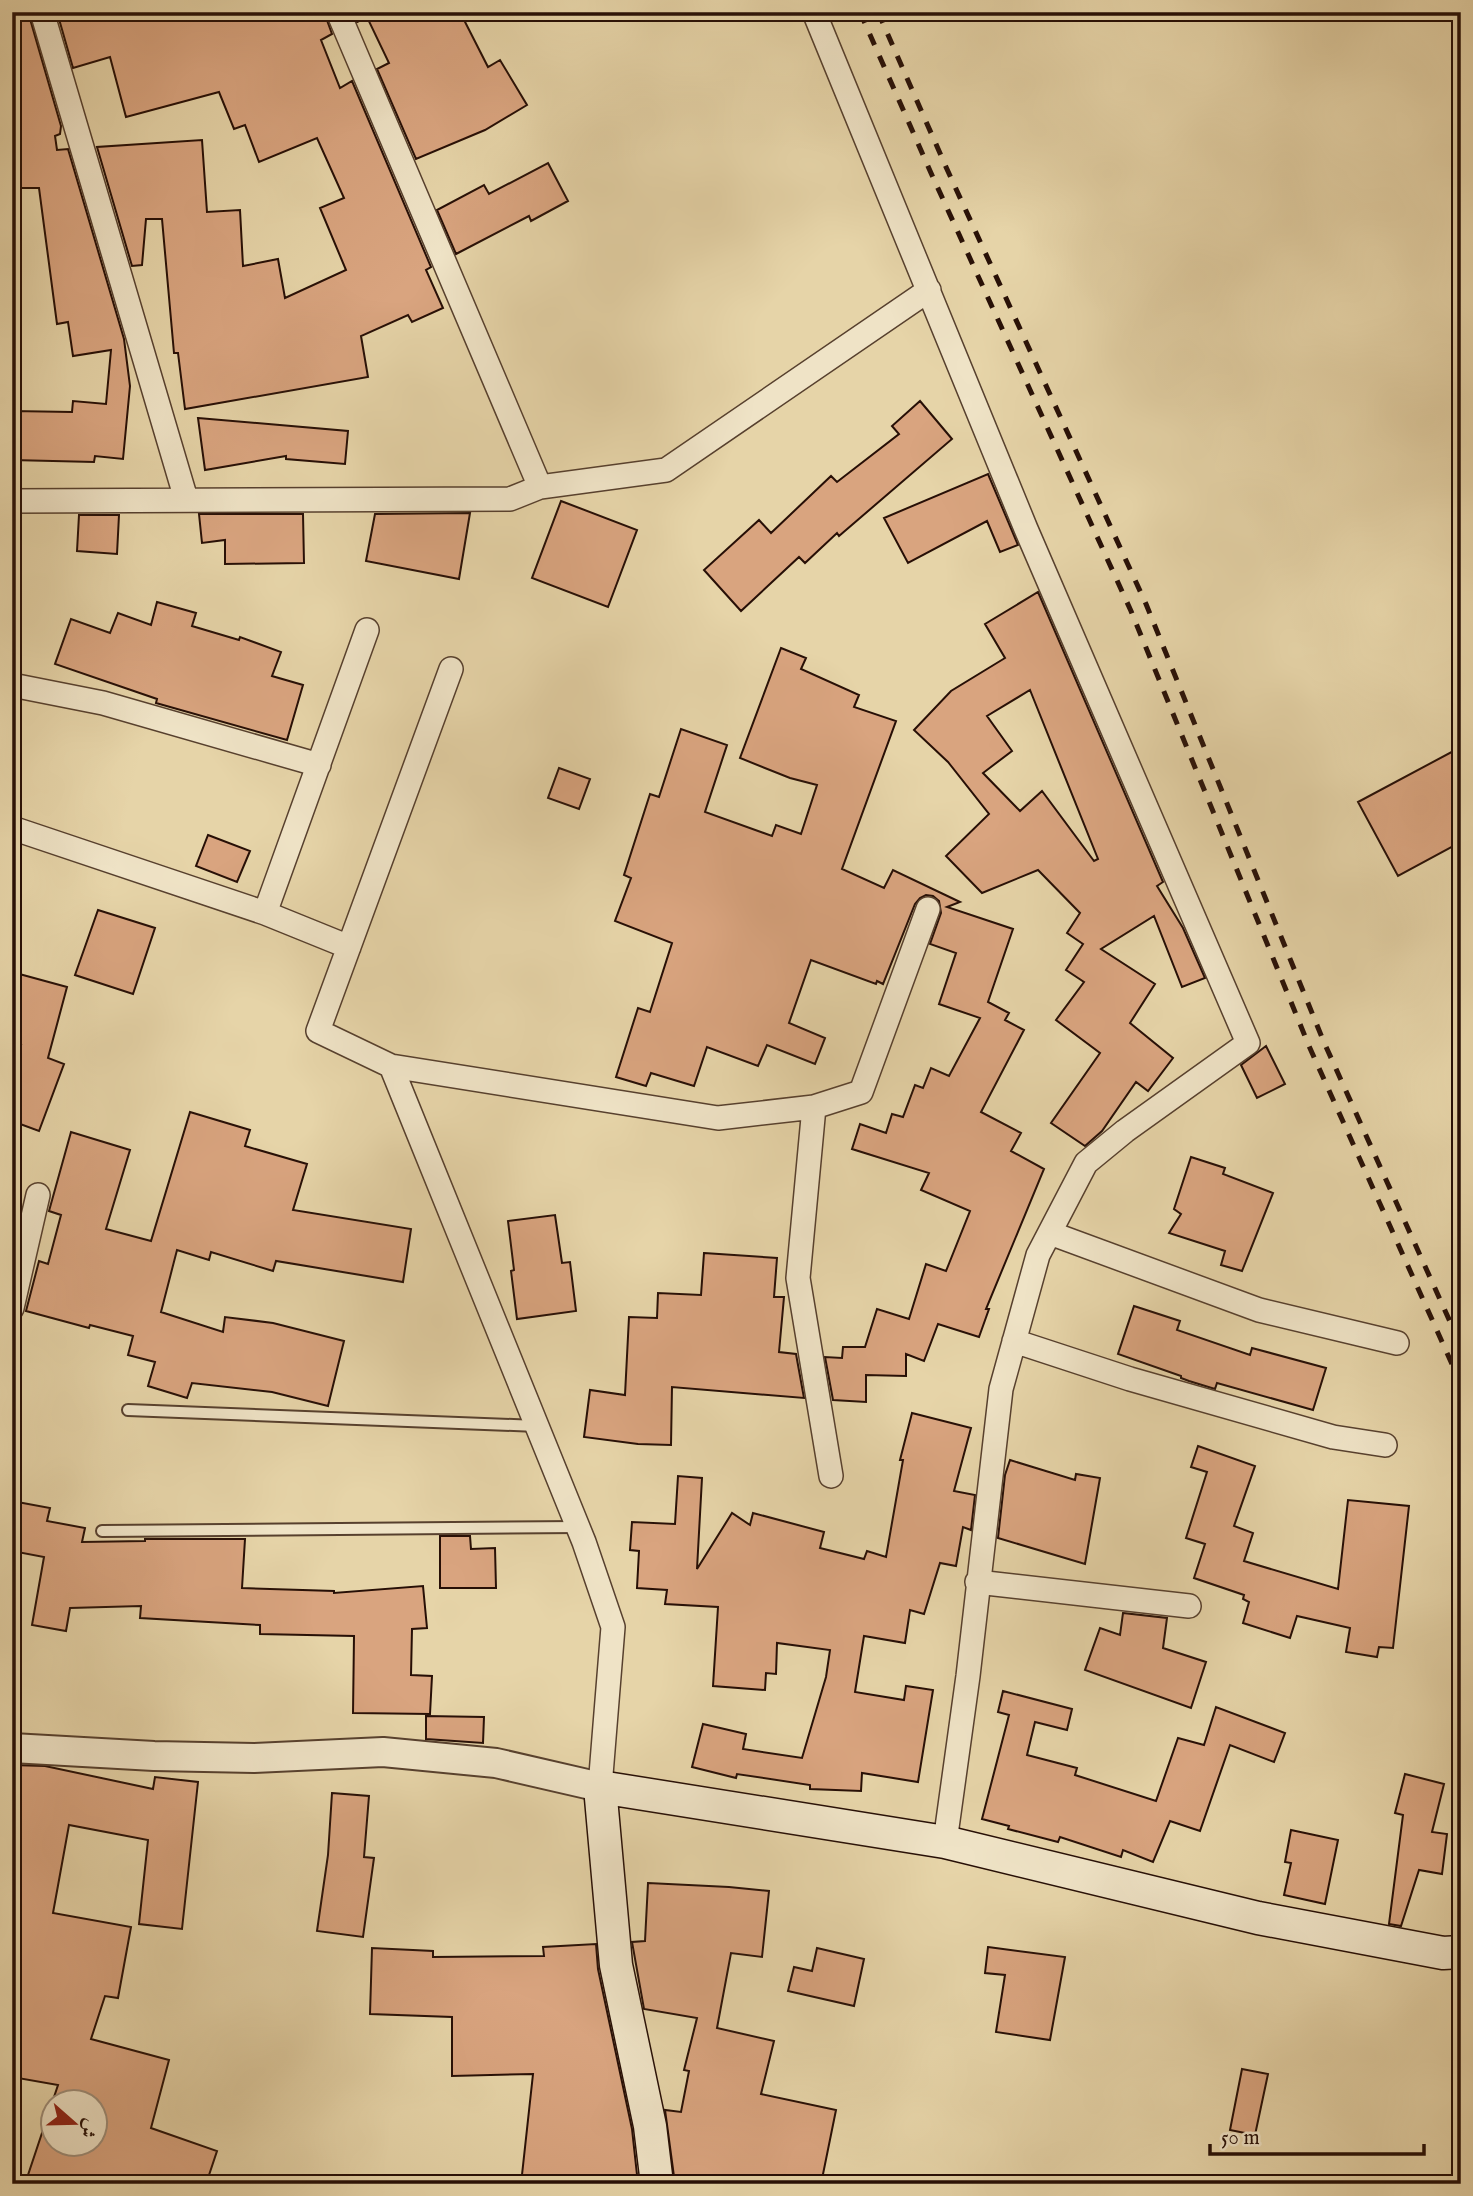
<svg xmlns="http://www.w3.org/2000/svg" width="1473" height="2196" font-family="'IM FELL English',Amiri,serif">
<rect width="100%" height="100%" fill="#e6d4a8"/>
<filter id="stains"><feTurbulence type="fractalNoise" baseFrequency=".00286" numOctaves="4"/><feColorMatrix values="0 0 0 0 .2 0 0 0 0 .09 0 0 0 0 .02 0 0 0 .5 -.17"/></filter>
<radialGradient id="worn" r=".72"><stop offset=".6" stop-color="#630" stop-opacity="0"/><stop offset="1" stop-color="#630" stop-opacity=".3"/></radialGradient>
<!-- building -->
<path fill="#d9a47f" stroke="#270f06" stroke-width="2" fill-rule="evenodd" d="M 12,12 L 28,12 L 61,126 L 60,134 L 55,136 L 57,150 L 68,149 L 124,339 L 130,386 L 123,459 L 95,456 L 94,462 L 12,460 L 12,411 L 72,412 L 73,401 L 106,404 L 111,350 L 73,356 L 68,322 L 57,324 L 39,188 L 12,188 Z
M 57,12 L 324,12 L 332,34 L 321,40 L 340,88 L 352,81 L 431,267 L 426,270 L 443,308 L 412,322 L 408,315 L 361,336 L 368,377 L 185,409 L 178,353 L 174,353 L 162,219 L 146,219 L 142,265 L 132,266 L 97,147 L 202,140 L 207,212 L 240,210 L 243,266 L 278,259 L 285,298 L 346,270 L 320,208 L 344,198 L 317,138 L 259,162 L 245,125 L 234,129 L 219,92 L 126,117 L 110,57 L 73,68 Z
M 353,12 L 460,12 L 488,67 L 500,60 L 527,105 L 485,130 L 416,159 L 377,69 L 389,63 L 367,17 L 357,22 Z
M 548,163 L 568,201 L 531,221 L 529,216 L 456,254 L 437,210 L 484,185 L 489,194 Z
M 920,401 L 952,439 L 839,536 L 837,533 L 805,563 L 799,557 L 741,611 L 704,570 L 759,520 L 771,533 L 831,476 L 837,482 L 899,434 L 892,426 Z
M 198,418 L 348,431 L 345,464 L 286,459 L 286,456 L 205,470 Z
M 988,474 L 1018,545 L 1000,552 L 987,521 L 908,563 L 884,518 Z
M 561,501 L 637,530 L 608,607 L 532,578 Z
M 470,513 L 459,579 L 366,561 L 375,514 Z
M 199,514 L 303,514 L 304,563 L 225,564 L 225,540 L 202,543 Z
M 79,515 L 119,515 L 117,554 L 77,551 Z
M 1038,592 L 1163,882 L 1157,886 L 1183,928 L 1205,978 L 1182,987 L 1154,916 L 1101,949 L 1155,984 L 1130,1023 L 1173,1058 L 1148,1091 L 1136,1082 L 1102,1131 L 1085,1146 L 1051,1123 L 1100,1053 L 1056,1020 L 1084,982 L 1066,970 L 1083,944 L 1067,933 L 1080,913 L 1038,870 L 982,893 L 946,856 L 989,814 L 948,762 L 914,730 L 951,691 L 1005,658 L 985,624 ZM 1030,690 L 1098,859 L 1094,861 L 1042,791 L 1020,811 L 983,773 L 1012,751 L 987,716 Z
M 157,602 L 196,613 L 192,626 L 239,640 L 240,637 L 281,652 L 272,676 L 303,685 L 287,740 L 156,703 L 157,699 L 55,664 L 71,619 L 110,633 L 118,613 L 151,625 Z
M 781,648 L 806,658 L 801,669 L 859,695 L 854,707 L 896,721 L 842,869 L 884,888 L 893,870 L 960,902 L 947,907 L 1013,929 L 988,1002 L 1009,1013 L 1005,1020 L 1024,1030 L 981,1112 L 1021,1133 L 1011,1151 L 1044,1169 L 986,1309 L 989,1309 L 979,1337 L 938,1324 L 924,1361 L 906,1354 L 906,1376 L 866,1375 L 866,1402 L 833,1400 L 825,1357 L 842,1358 L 843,1347 L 865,1347 L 877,1309 L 909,1319 L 926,1264 L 946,1271 L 970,1211 L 921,1190 L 929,1173 L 852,1149 L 860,1124 L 886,1133 L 892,1114 L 903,1117 L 915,1085 L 923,1088 L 931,1068 L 949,1076 L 980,1018 L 939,1004 L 956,953 L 930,944 L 941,913 L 939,901 L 933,896 L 926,895 L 920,898 L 915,904 L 883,984 L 877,981 L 876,984 L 811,960 L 789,1023 L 825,1038 L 815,1064 L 767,1045 L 758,1066 L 707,1047 L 694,1086 L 651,1073 L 646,1086 L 616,1077 L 638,1008 L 650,1012 L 672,943 L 615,921 L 631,878 L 624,875 L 650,794 L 659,797 L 681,729 L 727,745 L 705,812 L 772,836 L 776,825 L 801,834 L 817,785 L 790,778 L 740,758 Z
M 1461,747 L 1461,842 L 1398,876 L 1358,802 Z
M 559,768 L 590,779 L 579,809 L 548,798 Z
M 208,835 L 250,851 L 237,882 L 196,866 Z
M 98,910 L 155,928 L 133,994 L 75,975 Z
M 12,972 L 67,987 L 48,1058 L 64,1064 L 39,1131 L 12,1121 L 12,1070 L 21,1045 L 12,1043 Z
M 1266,1046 L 1285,1084 L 1257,1098 L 1241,1065 Z
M 190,1112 L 250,1130 L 245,1146 L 307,1164 L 293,1210 L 411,1229 L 403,1282 L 276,1261 L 273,1271 L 211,1252 L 209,1260 L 177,1250 L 161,1312 L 223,1332 L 225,1317 L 273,1323 L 344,1341 L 328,1406 L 272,1392 L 192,1383 L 187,1398 L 148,1386 L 155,1362 L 128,1355 L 133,1336 L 90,1325 L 89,1328 L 26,1311 L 39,1261 L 48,1264 L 61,1215 L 49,1211 L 71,1132 L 130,1150 L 106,1229 L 151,1241 Z
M 1191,1157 L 1225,1168 L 1223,1174 L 1273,1193 L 1242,1271 L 1221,1265 L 1225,1251 L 1169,1233 L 1181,1214 L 1174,1209 Z
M 555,1215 L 562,1263 L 570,1262 L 576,1311 L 517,1319 L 511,1271 L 514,1270 L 508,1221 Z
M 704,1253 L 777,1258 L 774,1297 L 784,1297 L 779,1352 L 796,1354 L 804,1398 L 672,1387 L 671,1445 L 638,1444 L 584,1437 L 590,1390 L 625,1395 L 629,1317 L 657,1318 L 658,1293 L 701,1295 Z
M 1134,1306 L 1180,1321 L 1177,1330 L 1250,1355 L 1252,1348 L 1326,1368 L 1313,1410 L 1217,1383 L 1215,1389 L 1189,1381 L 1181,1378 L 1181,1376 L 1118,1354 Z
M 912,1413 L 971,1428 L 954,1491 L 975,1495 L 971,1530 L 963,1527 L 956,1566 L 940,1563 L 924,1614 L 910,1610 L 905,1643 L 864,1636 L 855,1692 L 904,1700 L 906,1686 L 933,1690 L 918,1782 L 862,1773 L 861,1791 L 810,1789 L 810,1785 L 737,1774 L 736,1778 L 692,1767 L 703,1724 L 746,1734 L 743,1749 L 802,1758 L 826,1677 L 830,1650 L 777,1643 L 776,1674 L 766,1673 L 765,1690 L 713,1686 L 718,1607 L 665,1604 L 667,1590 L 637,1588 L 639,1551 L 630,1550 L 632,1522 L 675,1524 L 678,1476 L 702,1478 L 697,1569 L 732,1513 L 750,1525 L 753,1513 L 824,1532 L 820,1548 L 864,1559 L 867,1551 L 886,1557 L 903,1460 L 900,1460 Z
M 1198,1446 L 1255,1466 L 1234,1526 L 1253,1533 L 1244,1561 L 1338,1589 L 1348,1500 L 1409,1506 L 1393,1648 L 1379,1647 L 1377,1657 L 1346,1652 L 1350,1628 L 1297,1616 L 1290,1638 L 1243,1623 L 1249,1602 L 1243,1599 L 1244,1595 L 1194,1578 L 1205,1544 L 1186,1538 L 1207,1472 L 1191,1467 Z
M 1010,1460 L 1075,1480 L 1076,1474 L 1100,1478 L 1085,1564 L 998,1538 L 1005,1475 Z
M 12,1501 L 50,1508 L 47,1521 L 85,1528 L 82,1542 L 145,1541 L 145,1539 L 245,1539 L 242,1588 L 334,1591 L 334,1593 L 423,1586 L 427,1628 L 412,1629 L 411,1675 L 432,1676 L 430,1714 L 353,1713 L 354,1636 L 260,1634 L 260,1625 L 140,1618 L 141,1606 L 70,1608 L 66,1631 L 32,1625 L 44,1557 L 12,1551 Z
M 440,1536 L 470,1536 L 471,1549 L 495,1548 L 496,1588 L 440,1588 Z
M 1123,1613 L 1167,1618 L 1163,1648 L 1206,1662 L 1191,1708 L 1085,1670 L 1100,1628 L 1120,1635 Z
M 1003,1691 L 1072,1709 L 1067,1730 L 1035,1722 L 1027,1755 L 1077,1768 L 1075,1775 L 1156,1801 L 1178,1738 L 1204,1745 L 1216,1707 L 1285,1733 L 1274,1762 L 1230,1745 L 1200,1831 L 1170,1821 L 1153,1862 L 1123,1850 L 1121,1857 L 1060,1837 L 1058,1842 L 1008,1829 L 1009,1826 L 982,1819 L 1009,1715 L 998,1712 Z
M 426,1716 L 484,1717 L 483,1743 L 426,1739 Z
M 12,1765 L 45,1766 L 153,1789 L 155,1777 L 198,1782 L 182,1929 L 139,1924 L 148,1840 L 69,1825 L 53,1913 L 131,1927 L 118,1998 L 105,1996 L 91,2039 L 169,2060 L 151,2128 L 217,2151 L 206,2184 L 25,2184 L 58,2085 L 12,2077 ZM 52,2102 L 94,2102 L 94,2144 L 52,2144 Z
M 1405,1774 L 1444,1784 L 1432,1832 L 1447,1834 L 1442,1874 L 1419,1870 L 1401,1926 L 1389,1924 L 1403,1815 L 1395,1813 Z
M 332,1793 L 369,1796 L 364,1857 L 374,1858 L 363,1937 L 317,1931 L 328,1855 Z
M 1291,1830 L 1338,1840 L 1325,1904 L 1284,1895 L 1291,1863 L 1285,1862 Z
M 648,1883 L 729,1887 L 769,1891 L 762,1957 L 731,1953 L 717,2028 L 774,2041 L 761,2094 L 836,2110 L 821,2184 L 675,2184 L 665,2110 L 681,2112 L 689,2071 L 684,2070 L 697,2018 L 644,2009 L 632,1942 L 645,1941 Z
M 596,1944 L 598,1969 L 632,2129 L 638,2184 L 521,2184 L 533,2074 L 452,2076 L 452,2017 L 370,2014 L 372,1948 L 433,1951 L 433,1957 L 544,1956 L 543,1947 Z
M 988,1947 L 1065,1957 L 1050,2040 L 996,2032 L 1005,1975 L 985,1973 Z
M 817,1948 L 864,1959 L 854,2006 L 788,1991 L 794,1967 L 812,1971 Z
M 1242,2069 L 1268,2074 L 1255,2135 L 1230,2130 Z"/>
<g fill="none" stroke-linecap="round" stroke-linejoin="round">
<!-- service casing -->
<g stroke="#57402e" stroke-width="14">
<path id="service" d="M 128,1410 L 537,1426
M 102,1531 L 579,1527"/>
</g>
<!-- minor casing -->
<g stroke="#57402e" stroke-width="26">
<path id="minor" d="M 42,12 L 186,499
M 338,12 L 540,487 L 666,470 L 929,290
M 814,12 L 1026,529 L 1248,1043 L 1125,1131 L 1086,1163 L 1038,1255 L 1001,1389 L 968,1676 L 945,1842
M 12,501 L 510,499 L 540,487
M 451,669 L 318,1031 L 391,1066 L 718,1118 L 814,1107 L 861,1092 L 928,909
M 12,685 L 103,703 L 319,765
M 12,828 L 265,913 L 349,947
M 265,913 L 367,630
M 391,1066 L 584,1542 L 613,1627 L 600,1787
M 814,1107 L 798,1278 L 831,1476
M 1050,1233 L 1259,1310 L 1397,1343
M 12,1308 L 38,1195
M 1014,1341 L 1130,1379 L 1333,1437 L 1385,1445
M 977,1582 L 1189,1606"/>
</g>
<!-- tertiary casing -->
<g stroke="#57402e" stroke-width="32">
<path id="tertiary" d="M 12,1748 L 154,1756 L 254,1758 L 383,1752 L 496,1763 L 600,1787"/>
</g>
<!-- secondary casing -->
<g stroke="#270f06" stroke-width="35">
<path id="secondary" d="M 657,2184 L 650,2126 L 616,1965 L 600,1787 L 945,1842 L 1258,1918 L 1443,1953 L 1461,1952"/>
</g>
<!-- service -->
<use href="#service" stroke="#efe3c6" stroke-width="10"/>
<!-- minor -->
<use href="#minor" stroke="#efe3c6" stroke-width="23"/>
<!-- tertiary -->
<use href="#tertiary" stroke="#efe3c6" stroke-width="28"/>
<!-- secondary -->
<use href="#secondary" stroke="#efe3c6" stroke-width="32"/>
<!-- rail -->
<path stroke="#270f06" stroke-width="5" stroke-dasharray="12 12" stroke-linecap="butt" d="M 860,12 L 931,173 L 1131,611 L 1309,1046 L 1461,1384
M 878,12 L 946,167 L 1146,604 L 1323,1040 L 1461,1346"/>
</g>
<!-- margin -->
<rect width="1473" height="2196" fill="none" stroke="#e6d4a8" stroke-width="42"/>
<rect x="14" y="14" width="1445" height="2168" fill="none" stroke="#270f06" stroke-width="3.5"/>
<rect x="21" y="21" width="1431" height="2154" fill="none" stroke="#270f06" stroke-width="2"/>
<!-- north arrow -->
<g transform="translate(74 2123) rotate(110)"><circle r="33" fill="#efe3c6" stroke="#9f8e79" stroke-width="2"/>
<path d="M0-5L12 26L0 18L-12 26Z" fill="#8f2418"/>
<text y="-10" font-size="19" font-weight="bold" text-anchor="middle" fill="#270f06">ش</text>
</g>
<!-- scale -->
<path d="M1210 2144v10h214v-10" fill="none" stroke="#270f06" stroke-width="3.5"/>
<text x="1221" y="2144" font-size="21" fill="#270f06" stroke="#efe3c6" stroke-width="5" paint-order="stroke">50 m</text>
<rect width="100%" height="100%" filter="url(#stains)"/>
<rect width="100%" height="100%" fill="url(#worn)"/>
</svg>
